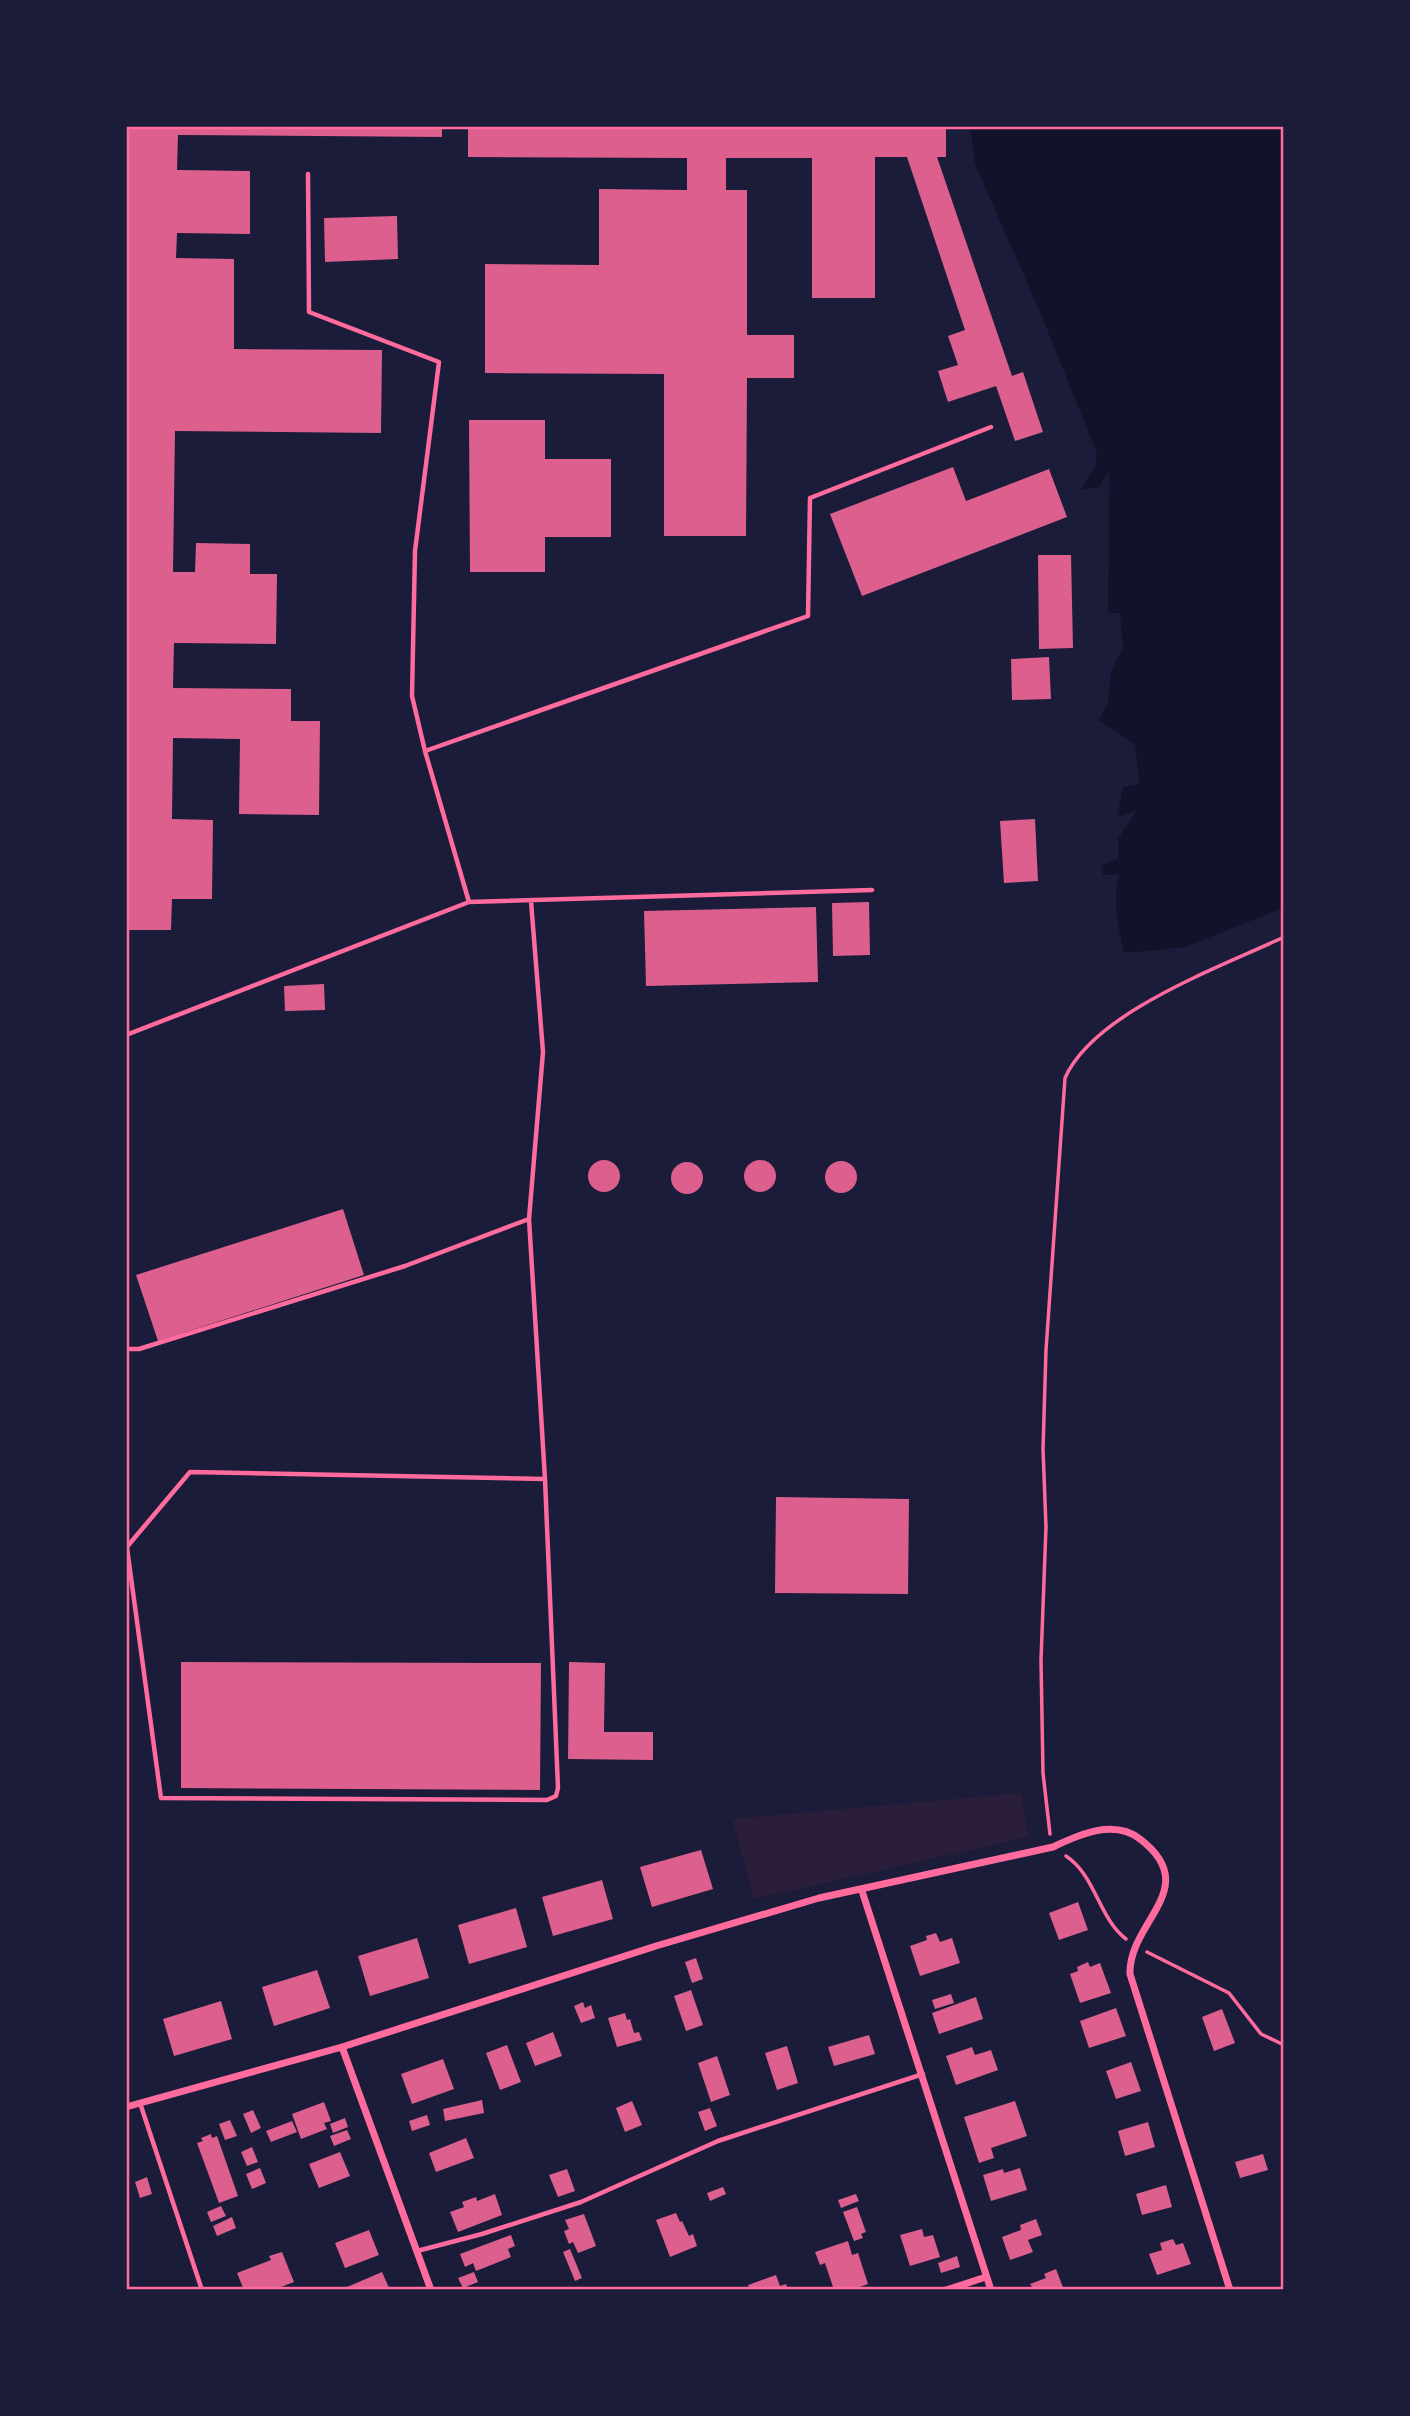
<svg xmlns="http://www.w3.org/2000/svg" width="1410" height="2416" font-family="'Sofia Sans Condensed',sans-serif">
<rect width="100%" height="100%" fill="#1b1b3a"/>
<!-- green -->
<path fill="#2a1e3b" d="M 1021,1793 L 1028,1837 L 754,1899 L 732,1819 Z"/>
<!-- water -->
<path fill="#12122b" d="M 970,126 L 1284,126 L 1284,907 L 1186,947 L 1124,953 C 1119,929 1111,899 1120,875 L 1103,875 L 1101,866 L 1118,859 L 1118,839 L 1137,810 L 1117,817 L 1123,787 L 1140,784 L 1135,745 L 1099,720 L 1108,703 L 1111,671 L 1123,647 L 1120,613 L 1108,613 L 1110,469 L 1099,487 L 1081,490 L 1095,467 L 1097,453 L 1040,312 L 975,164 Z"/>
<!-- building -->
<path fill="#dd5f8e" d="M 126,126 L 442,126 L 442,137 L 178,135 L 177,170 L 250,171 L 250,234 L 177,233 L 176,258 L 234,259 L 234,349 L 382,350 L 381,433 L 175,431 L 173,572 L 195,572 L 196,543 L 250,544 L 250,574 L 277,574 L 276,644 L 174,643 L 173,688 L 291,689 L 291,721 L 320,721 L 319,815 L 239,814 L 240,739 L 173,738 L 172,819 L 213,820 L 212,899 L 172,899 L 171,930 L 126,930 Z
M 468,126 L 946,126 L 946,157 L 937,157 L 1012,376 L 1023,372 L 1043,432 L 1015,441 L 996,386 L 948,402 L 938,371 L 958,365 L 948,336 L 965,330 L 907,157 L 875,157 L 875,298 L 812,298 L 812,158 L 726,158 L 726,190 L 747,190 L 747,335 L 794,335 L 794,378 L 747,378 L 746,536 L 664,536 L 664,374 L 485,373 L 485,264 L 599,265 L 599,189 L 687,190 L 687,158 L 468,157 Z
M 397,216 L 398,259 L 325,262 L 324,218 Z
M 469,420 L 545,420 L 545,459 L 611,459 L 611,537 L 545,537 L 545,572 L 470,572 Z
M 953,467 L 966,501 L 1049,469 L 1067,517 L 862,596 L 830,514 Z
M 1038,555 L 1071,555 L 1073,648 L 1039,649 Z
M 1049,657 L 1051,699 L 1012,700 L 1011,659 Z
M 1035,819 L 1038,881 L 1004,883 L 1000,821 Z
M 869,902 L 870,955 L 833,956 L 832,903 Z
M 816,907 L 818,982 L 646,986 L 644,911 Z
M 324,984 L 325,1010 L 285,1011 L 284,986 Z
M588 1176a16 16 0 1 1 32 0a16 16 0 1 1-32 0Z
M744 1176a16 16 0 1 1 32 0a16 16 0 1 1-32 0Z
M825 1177a16 16 0 1 1 32 0a16 16 0 1 1-32 0Z
M671 1178a16 16 0 1 1 32 0a16 16 0 1 1-32 0Z
M 343,1209 L 364,1275 L 158,1341 L 136,1275 Z
M 776,1497 L 909,1499 L 908,1594 L 775,1593 Z
M 181,1662 L 541,1663 L 540,1790 L 181,1788 Z
M 569,1662 L 605,1663 L 604,1732 L 653,1732 L 653,1760 L 568,1759 Z
M 701,1850 L 713,1889 L 652,1907 L 640,1867 Z
M 602,1880 L 613,1919 L 553,1936 L 542,1897 Z
M 1078,1902 L 1088,1930 L 1059,1940 L 1049,1913 Z
M 516,1908 L 527,1947 L 469,1964 L 458,1925 Z
M 936,1933 L 940,1942 L 952,1938 L 960,1963 L 920,1976 L 910,1946 L 927,1940 L 926,1936 Z
M 417,1938 L 429,1978 L 370,1996 L 358,1956 Z
M 696,1958 L 703,1979 L 692,1983 L 685,1962 Z
M 1088,1962 L 1090,1967 L 1100,1963 L 1111,1993 L 1080,2003 L 1070,1974 L 1078,1971 L 1077,1967 Z
M 317,1970 L 330,2008 L 274,2026 L 262,1987 Z
M 691,1990 L 703,2025 L 686,2031 L 674,1996 Z
M 951,1994 L 954,2003 L 935,2009 L 932,2000 Z
M 976,1997 L 983,2019 L 939,2034 L 932,2013 Z
M 221,2001 L 232,2039 L 174,2056 L 163,2019 Z
M 583,2002 L 585,2008 L 591,2005 L 595,2018 L 581,2023 L 574,2006 Z
M 1116,2008 L 1126,2036 L 1089,2048 L 1080,2021 Z
M 1222,2009 L 1235,2043 L 1214,2051 L 1202,2017 Z
M 625,2013 L 627,2020 L 630,2019 L 634,2033 L 639,2032 L 642,2040 L 617,2047 L 608,2018 Z
M 553,2032 L 562,2056 L 535,2066 L 526,2043 Z
M 869,2035 L 875,2054 L 834,2066 L 828,2047 Z
M 507,2045 L 521,2082 L 500,2090 L 486,2053 Z
M 787,2046 L 798,2083 L 777,2090 L 765,2053 Z
M 972,2047 L 975,2055 L 991,2050 L 998,2070 L 956,2085 L 946,2056 Z
M 717,2056 L 730,2095 L 711,2102 L 698,2063 Z
M 443,2059 L 454,2089 L 412,2104 L 401,2074 Z
M 1131,2062 L 1141,2091 L 1116,2099 L 1106,2071 Z
M 482,2100 L 484,2113 L 445,2121 L 443,2109 Z
M 632,2101 L 642,2125 L 625,2132 L 616,2108 Z
M 1015,2101 L 1027,2136 L 991,2148 L 994,2158 L 979,2163 L 964,2117 Z
M 324,2102 L 331,2121 L 324,2123 L 327,2129 L 301,2139 L 292,2114 Z
M 710,2108 L 717,2126 L 705,2131 L 698,2112 Z
M 253,2110 L 261,2128 L 251,2133 L 243,2114 Z
M 427,2115 L 430,2125 L 412,2131 L 409,2121 Z
M 345,2118 L 348,2127 L 333,2133 L 330,2124 Z
M 230,2120 L 237,2136 L 225,2140 L 219,2124 Z
M 292,2121 L 297,2132 L 271,2142 L 266,2131 Z
M 1148,2122 L 1155,2147 L 1125,2156 L 1118,2131 Z
M 347,2130 L 351,2139 L 334,2146 L 330,2136 Z
M 211,2134 L 212,2138 L 217,2136 L 238,2196 L 219,2203 L 197,2143 L 203,2141 L 201,2138 Z
M 466,2138 L 474,2158 L 436,2172 L 429,2153 Z
M 252,2147 L 258,2162 L 247,2166 L 241,2152 Z
M 340,2152 L 350,2176 L 319,2188 L 309,2164 Z
M 1263,2154 L 1268,2170 L 1240,2178 L 1235,2162 Z
M 260,2168 L 266,2183 L 252,2189 L 246,2174 Z
M 1020,2168 L 1027,2190 L 991,2201 L 983,2175 L 1003,2169 L 1004,2173 Z
M 567,2169 L 575,2191 L 558,2197 L 549,2175 Z
M 147,2177 L 152,2194 L 140,2198 L 135,2182 Z
M 1166,2185 L 1172,2207 L 1142,2215 L 1136,2194 Z
M 723,2187 L 726,2194 L 710,2201 L 707,2193 Z
M 495,2194 L 502,2215 L 458,2232 L 450,2212 L 464,2207 L 462,2202 L 476,2197 L 477,2201 Z
M 856,2194 L 859,2201 L 841,2208 L 838,2200 Z
M 221,2206 L 226,2216 L 211,2222 L 207,2212 Z
M 857,2207 L 866,2232 L 861,2234 L 863,2238 L 854,2241 L 843,2212 Z
M 676,2213 L 680,2222 L 682,2221 L 689,2236 L 693,2234 L 697,2246 L 670,2257 L 656,2220 Z
M 584,2214 L 596,2246 L 578,2253 L 573,2242 L 569,2244 L 564,2231 L 569,2229 L 565,2220 Z
M 232,2217 L 236,2228 L 217,2236 L 213,2226 Z
M 1036,2219 L 1042,2235 L 1028,2240 L 1033,2252 L 1010,2260 L 1002,2237 L 1021,2230 L 1020,2225 Z
M 922,2229 L 924,2237 L 933,2235 L 940,2257 L 910,2266 L 900,2235 Z
M 369,2230 L 379,2255 L 345,2268 L 335,2243 Z
M 511,2235 L 515,2246 L 508,2249 L 511,2257 L 476,2271 L 473,2263 L 465,2267 L 460,2254 Z
M 1173,2239 L 1176,2245 L 1183,2243 L 1191,2264 L 1157,2275 L 1149,2254 L 1162,2250 L 1160,2243 Z
M 848,2241 L 852,2255 L 858,2253 L 868,2284 L 851,2290 L 834,2290 L 825,2263 L 820,2265 L 815,2252 Z
M 570,2249 L 582,2278 L 575,2281 L 563,2252 Z
M 282,2252 L 294,2282 L 273,2290 L 244,2290 L 237,2273 L 271,2260 L 269,2256 Z
M 957,2256 L 960,2267 L 941,2273 L 938,2263 Z
M 1056,2269 L 1064,2290 L 1024,2290 L 1032,2287 L 1030,2284 L 1046,2278 L 1044,2274 Z
M 382,2272 L 390,2290 L 340,2290 Z
M 474,2272 L 478,2282 L 463,2288 L 458,2278 Z
M 776,2275 L 780,2286 L 786,2284 L 788,2290 L 750,2290 L 748,2285 Z"/>
<g fill="none" stroke-linecap="round" stroke-linejoin="round">
<!-- path -->
<path stroke="#ff6b9d" stroke-width="3.5" d="M 1050,1834 L 1043,1773 L 1041,1660 L 1046,1527 L 1043,1449 L 1046,1350 L 1065,1078 C 1094,1012 1221,967 1284,937
M 1066,1856 C 1096,1876 1098,1917 1126,1939
M 1147,1952 L 1229,1993 L 1261,2034 L 1284,2045"/>
<!-- service -->
<path stroke="#ff6b9d" stroke-width="4.5" d="M 425,751 L 808,616 L 810,498 L 991,427
M 469,902 L 872,890
M 126,1035 L 469,902 L 425,751 L 412,696 L 415,551 L 439,362 L 309,312 L 308,174
M 126,1349 L 139,1349 L 405,1266 L 529,1219
M 126,1548 L 190,1472 L 545,1479
M 127,1548 L 161,1798 L 547,1800 L 556,1796 L 558,1788 L 545,1479 L 529,1219 L 543,1052 L 531,901
M 140,2103 L 202,2290
M 417,2251 L 482,2234 L 581,2202 L 718,2141 L 923,2074"/>
<!-- minor -->
<path stroke="#ff6b9d" stroke-width="7" d="M 862,1891 L 991,2290
M 342,2047 L 431,2290
M 126,2107 L 342,2047 L 656,1946 L 819,1898 L 1053,1847 C 1080,1834 1114,1819 1140,1839 C 1204,1888 1128,1922 1130,1974 L 1230,2290
M 946,2290 L 986,2277"/>
</g>
<!-- border -->
<rect width="1410" height="2416" fill="none" stroke="#1b1b3a" stroke-width="256"/>
<rect x="128" y="128" width="1154" height="2160" fill="none" stroke="#ff6b9d" stroke-width="2.5"/>
</svg>
